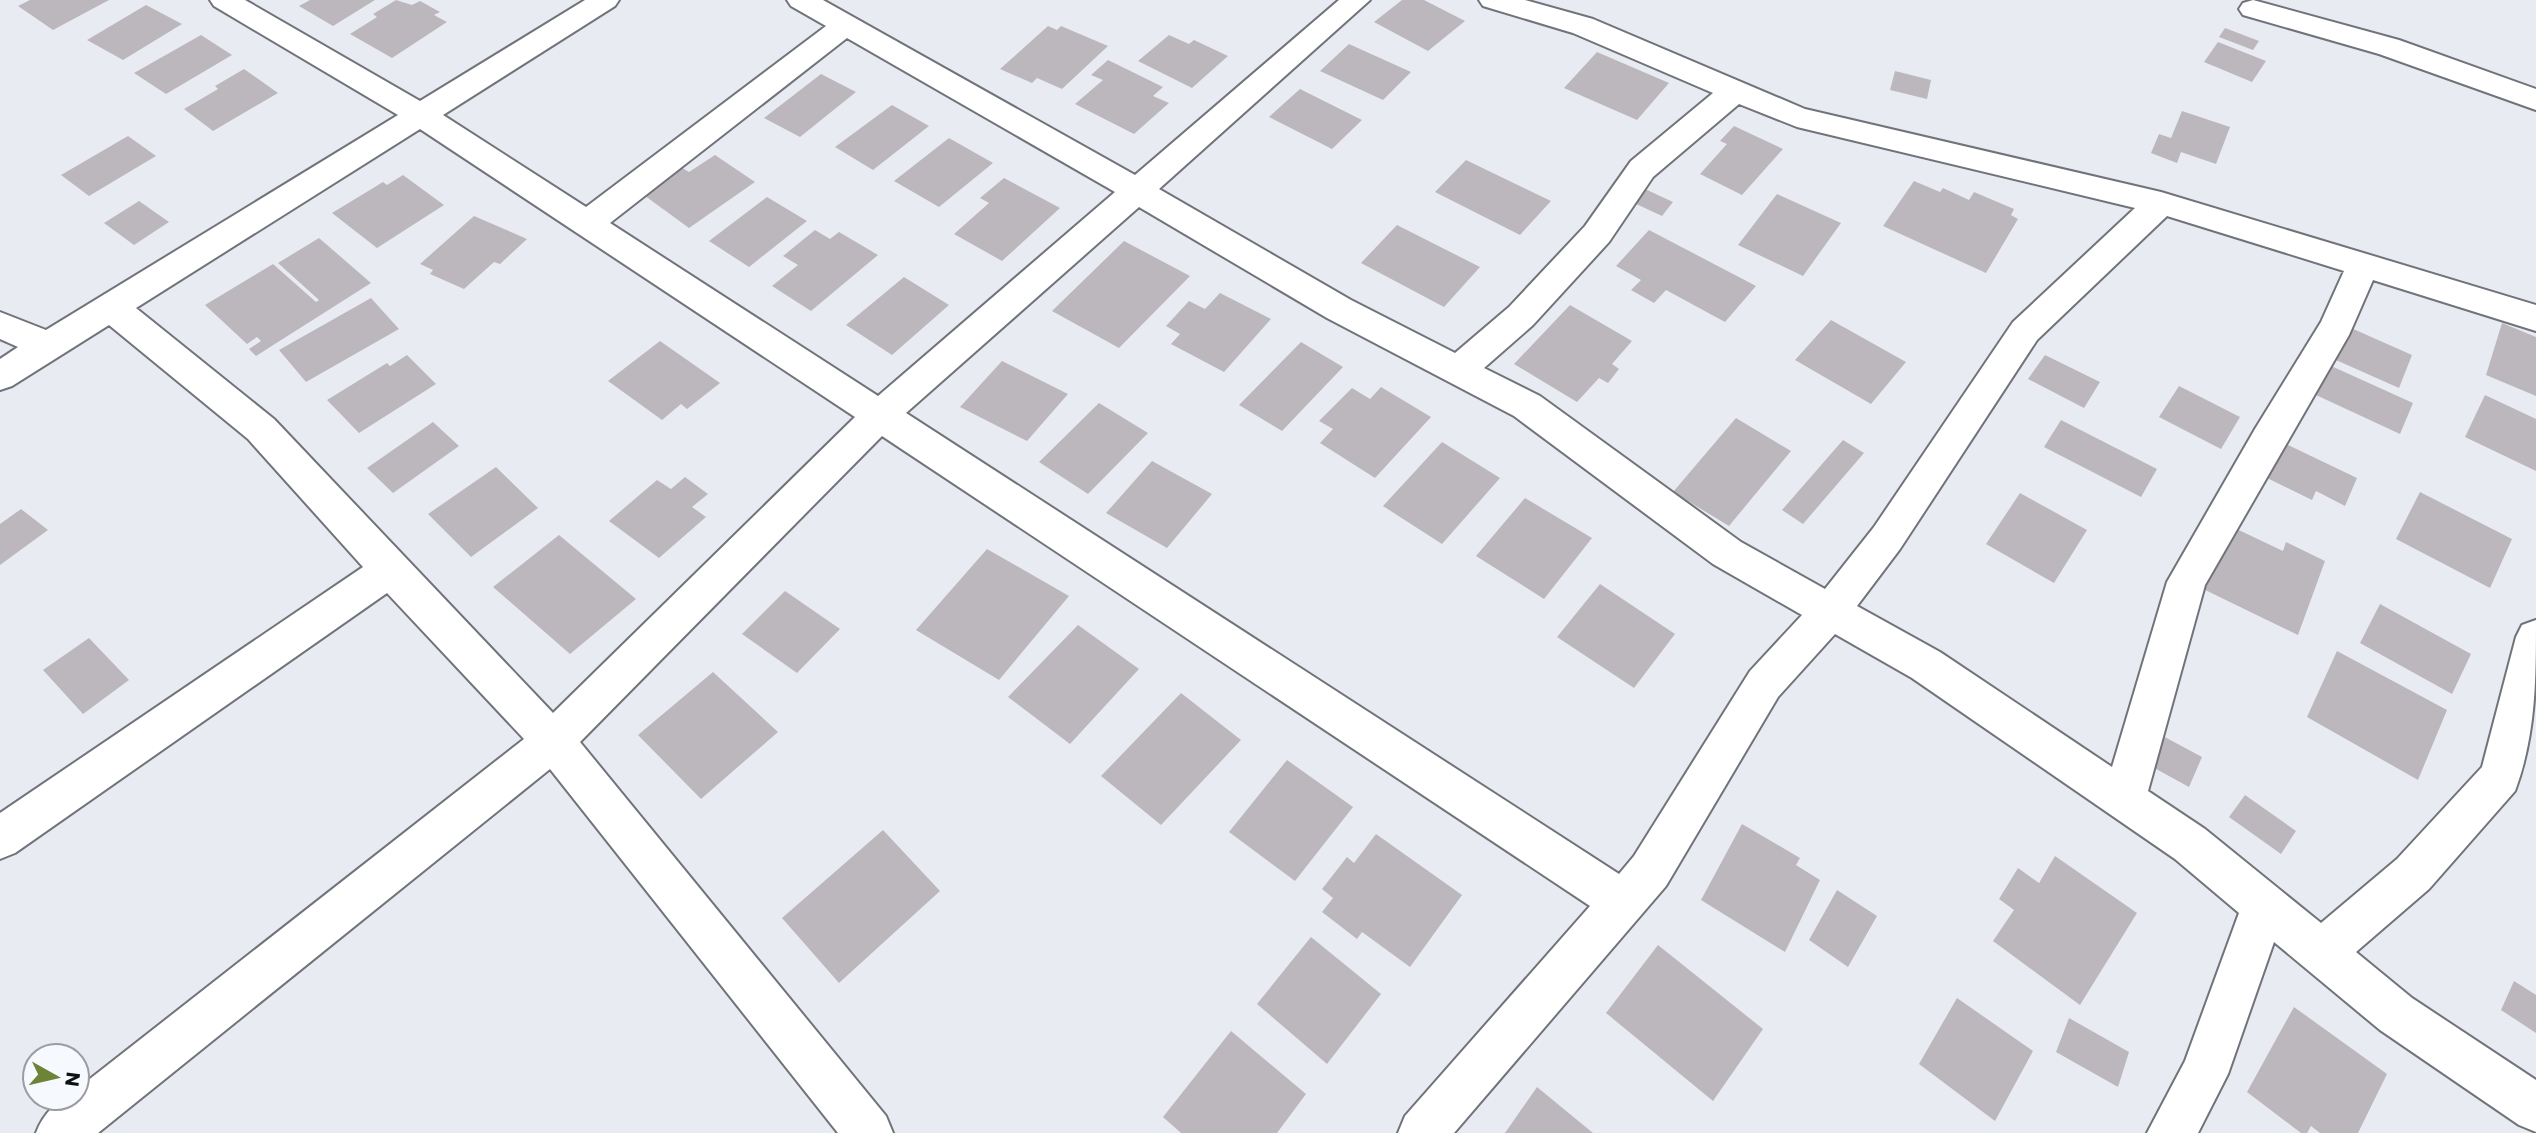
<svg xmlns="http://www.w3.org/2000/svg" width="2536" height="1133" font-family="Poppins,sans-serif">
<rect width="100%" height="100%" fill="#e8ecf2"/>
<!-- building -->
<path fill="#bcb7bd" d="M 30,0 L 109,0 L 53,30 L 18,6 Z
M 310,0 L 375,0 L 333,26 L 299,6 Z
M 396,0 L 412,5 L 420,1 L 440,12 L 434,15 L 447,22 L 392,58 L 350,34 L 377,17 L 373,14 Z
M 1402,0 L 1424,0 L 1465,21 L 1428,51 L 1374,22 Z
M 146,5 L 182,24 L 123,60 L 87,40 Z
M 1048,26 L 1057,30 L 1061,26 L 1108,46 L 1062,89 L 1037,78 L 1032,83 L 1000,69 Z
M 2225,28 L 2259,41 L 2253,50 L 2219,37 Z
M 201,35 L 232,55 L 166,94 L 134,73 Z
M 1169,35 L 1189,44 L 1194,40 L 1228,56 L 1192,88 L 1138,61 Z
M 2218,42 L 2266,61 L 2252,82 L 2204,62 Z
M 1349,44 L 1411,72 L 1383,100 L 1320,71 Z
M 1597,52 L 1669,83 L 1637,120 L 1564,88 Z
M 1108,60 L 1163,87 L 1153,96 L 1169,103 L 1134,134 L 1075,104 L 1103,80 L 1091,75 Z
M 244,69 L 278,93 L 213,131 L 184,109 L 218,89 L 215,86 Z
M 1895,71 L 1931,80 L 1927,99 L 1890,90 Z
M 821,74 L 856,92 L 800,137 L 764,118 Z
M 1300,89 L 1362,120 L 1332,149 L 1269,117 Z
M 892,105 L 929,126 L 873,170 L 835,147 Z
M 2182,111 L 2230,127 L 2216,164 L 2181,152 L 2177,163 L 2151,153 L 2159,134 L 2171,138 Z
M 1734,126 L 1783,149 L 1742,195 L 1700,174 L 1727,144 L 1720,141 Z
M 128,136 L 156,156 L 89,196 L 61,175 Z
M 949,138 L 993,163 L 939,207 L 894,181 Z
M 715,155 L 755,182 L 689,228 L 641,193 L 681,167 L 689,172 Z
M 1466,160 L 1551,201 L 1520,235 L 1435,192 Z
M 403,175 L 444,205 L 377,248 L 332,213 L 383,182 L 387,185 Z
M 1004,178 L 1060,208 L 1002,261 L 954,234 L 989,203 L 980,198 Z
M 1914,181 L 1940,192 L 1943,188 L 1969,200 L 1974,192 L 2014,209 L 2011,215 L 2018,219 L 1986,273 L 1883,226 Z
M 1645,189 L 1673,202 L 1662,216 L 1634,203 Z
M 1777,194 L 1841,223 L 1803,276 L 1738,245 Z
M 767,197 L 807,221 L 749,267 L 709,241 Z
M 139,201 L 169,222 L 134,245 L 104,223 Z
M 474,216 L 527,239 L 500,264 L 494,262 L 464,289 L 430,274 L 433,270 L 420,264 Z
M 1397,225 L 1480,267 L 1444,307 L 1361,263 Z
M 815,230 L 830,239 L 839,232 L 878,255 L 811,311 L 772,286 L 798,265 L 783,256 Z
M 1649,230 L 1756,286 L 1725,322 L 1666,290 L 1654,303 L 1631,290 L 1641,280 L 1616,266 Z
M 319,238 L 371,283 L 256,356 L 249,349 L 261,341 L 257,337 L 247,344 L 205,305 L 273,264 L 316,302 L 319,300 L 278,263 Z
M 1124,241 L 1190,276 L 1119,348 L 1052,311 Z
M 904,277 L 949,305 L 892,355 L 846,325 Z
M 1220,293 L 1271,319 L 1224,372 L 1171,344 L 1180,334 L 1166,326 L 1189,301 L 1205,309 Z
M 371,298 L 399,329 L 306,382 L 279,350 Z
M 1570,305 L 1632,341 L 1612,364 L 1619,369 L 1608,383 L 1599,378 L 1577,402 L 1514,364 Z
M 1831,320 L 1906,362 L 1871,404 L 1795,360 Z
M 2502,323 L 2536,337 L 2536,396 L 2486,375 Z
M 2342,324 L 2412,355 L 2399,388 L 2327,356 Z
M 660,341 L 720,383 L 687,409 L 681,404 L 662,420 L 608,381 Z
M 1301,342 L 1343,367 L 1282,431 L 1239,405 Z
M 407,355 L 436,384 L 359,433 L 327,400 L 387,363 L 390,366 Z
M 2045,355 L 2100,382 L 2084,408 L 2028,379 Z
M 1002,361 L 1068,394 L 1027,441 L 960,407 Z
M 2329,365 L 2413,403 L 2400,434 L 2316,395 Z
M 2179,386 L 2240,417 L 2221,449 L 2159,417 Z
M 1381,387 L 1431,417 L 1375,478 L 1320,443 L 1333,429 L 1319,421 L 1352,388 L 1370,399 Z
M 2485,395 L 2536,419 L 2536,471 L 2465,437 Z
M 1099,403 L 1148,433 L 1088,494 L 1039,462 Z
M 1736,418 L 1791,451 L 1729,526 L 1673,492 Z
M 2061,420 L 2157,469 L 2141,497 L 2044,447 Z
M 433,422 L 459,446 L 393,493 L 367,468 Z
M 1843,440 L 1864,453 L 1803,524 L 1782,510 Z
M 2280,441 L 2357,478 L 2345,506 L 2316,491 L 2312,500 L 2263,476 Z
M 1442,442 L 1500,478 L 1442,544 L 1383,506 Z
M 1152,461 L 1212,494 L 1167,548 L 1106,513 Z
M 496,467 L 538,508 L 471,557 L 428,514 Z
M 685,477 L 708,494 L 692,507 L 706,517 L 659,558 L 609,521 L 657,480 L 671,489 Z
M 2420,492 L 2512,539 L 2490,588 L 2396,539 Z
M 2020,493 L 2087,530 L 2054,583 L 1986,544 Z
M 1525,498 L 1592,538 L 1544,599 L 1476,556 Z
M 21,509 L 48,530 L 0,565 L 0,524 Z
M 2224,523 L 2283,551 L 2286,542 L 2325,561 L 2298,635 L 2197,586 Z
M 559,535 L 636,599 L 570,654 L 493,587 Z
M 987,549 L 1069,596 L 999,680 L 916,630 Z
M 1600,584 L 1675,634 L 1634,688 L 1557,637 Z
M 785,591 L 840,629 L 797,673 L 742,634 Z
M 2380,604 L 2471,654 L 2452,694 L 2360,643 Z
M 1078,625 L 1139,669 L 1070,744 L 1008,697 Z
M 89,638 L 129,680 L 83,714 L 43,670 Z
M 2337,651 L 2447,710 L 2418,780 L 2307,717 Z
M 713,672 L 778,732 L 701,799 L 638,735 Z
M 1181,693 L 1241,740 L 1161,825 L 1101,776 Z
M 2161,735 L 2202,757 L 2189,787 L 2147,764 Z
M 1287,760 L 1353,807 L 1295,881 L 1229,832 Z
M 2245,795 L 2296,831 L 2281,854 L 2229,817 Z
M 1742,824 L 1800,858 L 1796,865 L 1820,880 L 1785,952 L 1701,900 Z
M 883,830 L 940,891 L 839,983 L 782,918 Z
M 1376,834 L 1462,895 L 1410,967 L 1362,932 L 1357,939 L 1322,912 L 1333,898 L 1322,889 L 1347,857 L 1354,863 Z
M 2055,856 L 2137,913 L 2080,1005 L 1993,941 L 2014,910 L 1999,899 L 2018,868 L 2039,883 Z
M 1837,890 L 1877,916 L 1848,967 L 1809,940 Z
M 1311,937 L 1381,994 L 1327,1064 L 1257,1004 Z
M 1658,945 L 1763,1029 L 1713,1101 L 1606,1013 Z
M 2514,981 L 2536,995 L 2536,1033 L 2501,1010 Z
M 1957,998 L 2033,1051 L 1995,1121 L 1919,1064 Z
M 2294,1007 L 2387,1074 L 2358,1133 L 2320,1133 L 2311,1126 L 2307,1133 L 2301,1133 L 2247,1092 Z
M 2069,1018 L 2129,1052 L 2118,1087 L 2056,1052 Z
M 1231,1031 L 1306,1094 L 1277,1133 L 1181,1133 L 1163,1117 Z
M 1537,1087 L 1593,1133 L 1505,1133 Z"/>
<g fill="none" stroke-linecap="round" stroke-linejoin="round">
<!-- minor casing -->
<g stroke="#70747a" stroke-width="4">
<path id="minor" d="M 210,0 L 245,0 L 420,101 L 585,0 L 619,0 L 615,6 L 443,115 L 586,207 L 826,26 L 791,6 L 787,0 L 823,0 L 1135,175 L 1339,0 L 1370,0 L 1159,189 L 1351,300 L 1455,353 L 1509,307 L 1585,226 L 1631,161 L 1713,93 L 1573,33 L 1483,6 L 1479,0 L 1525,0 L 1593,19 L 1805,109 L 2161,192 L 2536,305 L 2536,331 L 2373,280 L 2349,335 L 2205,585 L 2148,791 L 2205,829 L 2321,923 L 2397,859 L 2482,767 L 2516,637 L 2522,625 L 2536,620 C 2536,679 2536,735 2515,791 L 2429,889 L 2356,952 L 2412,998 L 2536,1080 L 2536,1132 L 2519,1125 L 2380,1030 L 2274,942 L 2228,1074 L 2198,1133 L 2147,1133 L 2185,1061 L 2239,913 L 2175,859 L 1912,678 L 1835,634 L 1778,697 L 1666,886 L 1454,1133 L 1398,1133 L 1405,1116 L 1590,906 L 882,436 L 580,742 L 886,1116 L 893,1133 L 838,1133 L 550,769 L 98,1133 L 36,1133 C 43,1115 56,1098 77,1098 L 77,1089 L 524,739 L 387,593 L 15,853 L 0,859 L 0,813 L 363,567 L 248,439 L 109,325 L 12,386 L 0,390 L 0,359 L 18,347 L 0,339 L 0,312 L 46,330 L 398,115 L 214,6 ZM 847,38 L 1115,192 L 878,396 L 610,223 ZM 1739,104 L 1797,127 L 2135,208 L 2013,322 L 1874,527 L 1825,589 L 1741,542 L 1540,396 L 1484,368 L 1533,325 L 1609,242 L 1653,177 ZM 420,129 L 855,417 L 553,713 L 274,419 L 136,308 ZM 1139,207 L 1327,318 L 1514,416 L 1713,564 L 1802,615 L 1750,671 L 1634,856 L 1619,874 L 906,413 ZM 2167,216 L 2344,271 L 2321,322 L 2255,429 L 2167,582 L 2112,767 L 1940,652 L 1857,606 L 1900,549 L 2037,340 Z
M 2253,0 L 2399,40 L 2536,89 L 2536,110 L 2379,54 L 2243,15 L 2239,9 L 2243,3 Z"/>
</g>
<!-- minor -->
<use href="#minor" fill="#fff" fill-rule="evenodd"/>
</g>
<!-- north arrow -->
<g transform="translate(56 1077) rotate(98)"><circle r="33" fill="#f6f9fe" stroke="#9a9ca0" stroke-width="2"/>
<path d="M0-5L12 26L0 18L-12 26Z" fill="#6d8335"/>
<text y="-10" font-size="19" font-weight="bold" text-anchor="middle" fill="#0f1012">N</text>
</g>
</svg>
